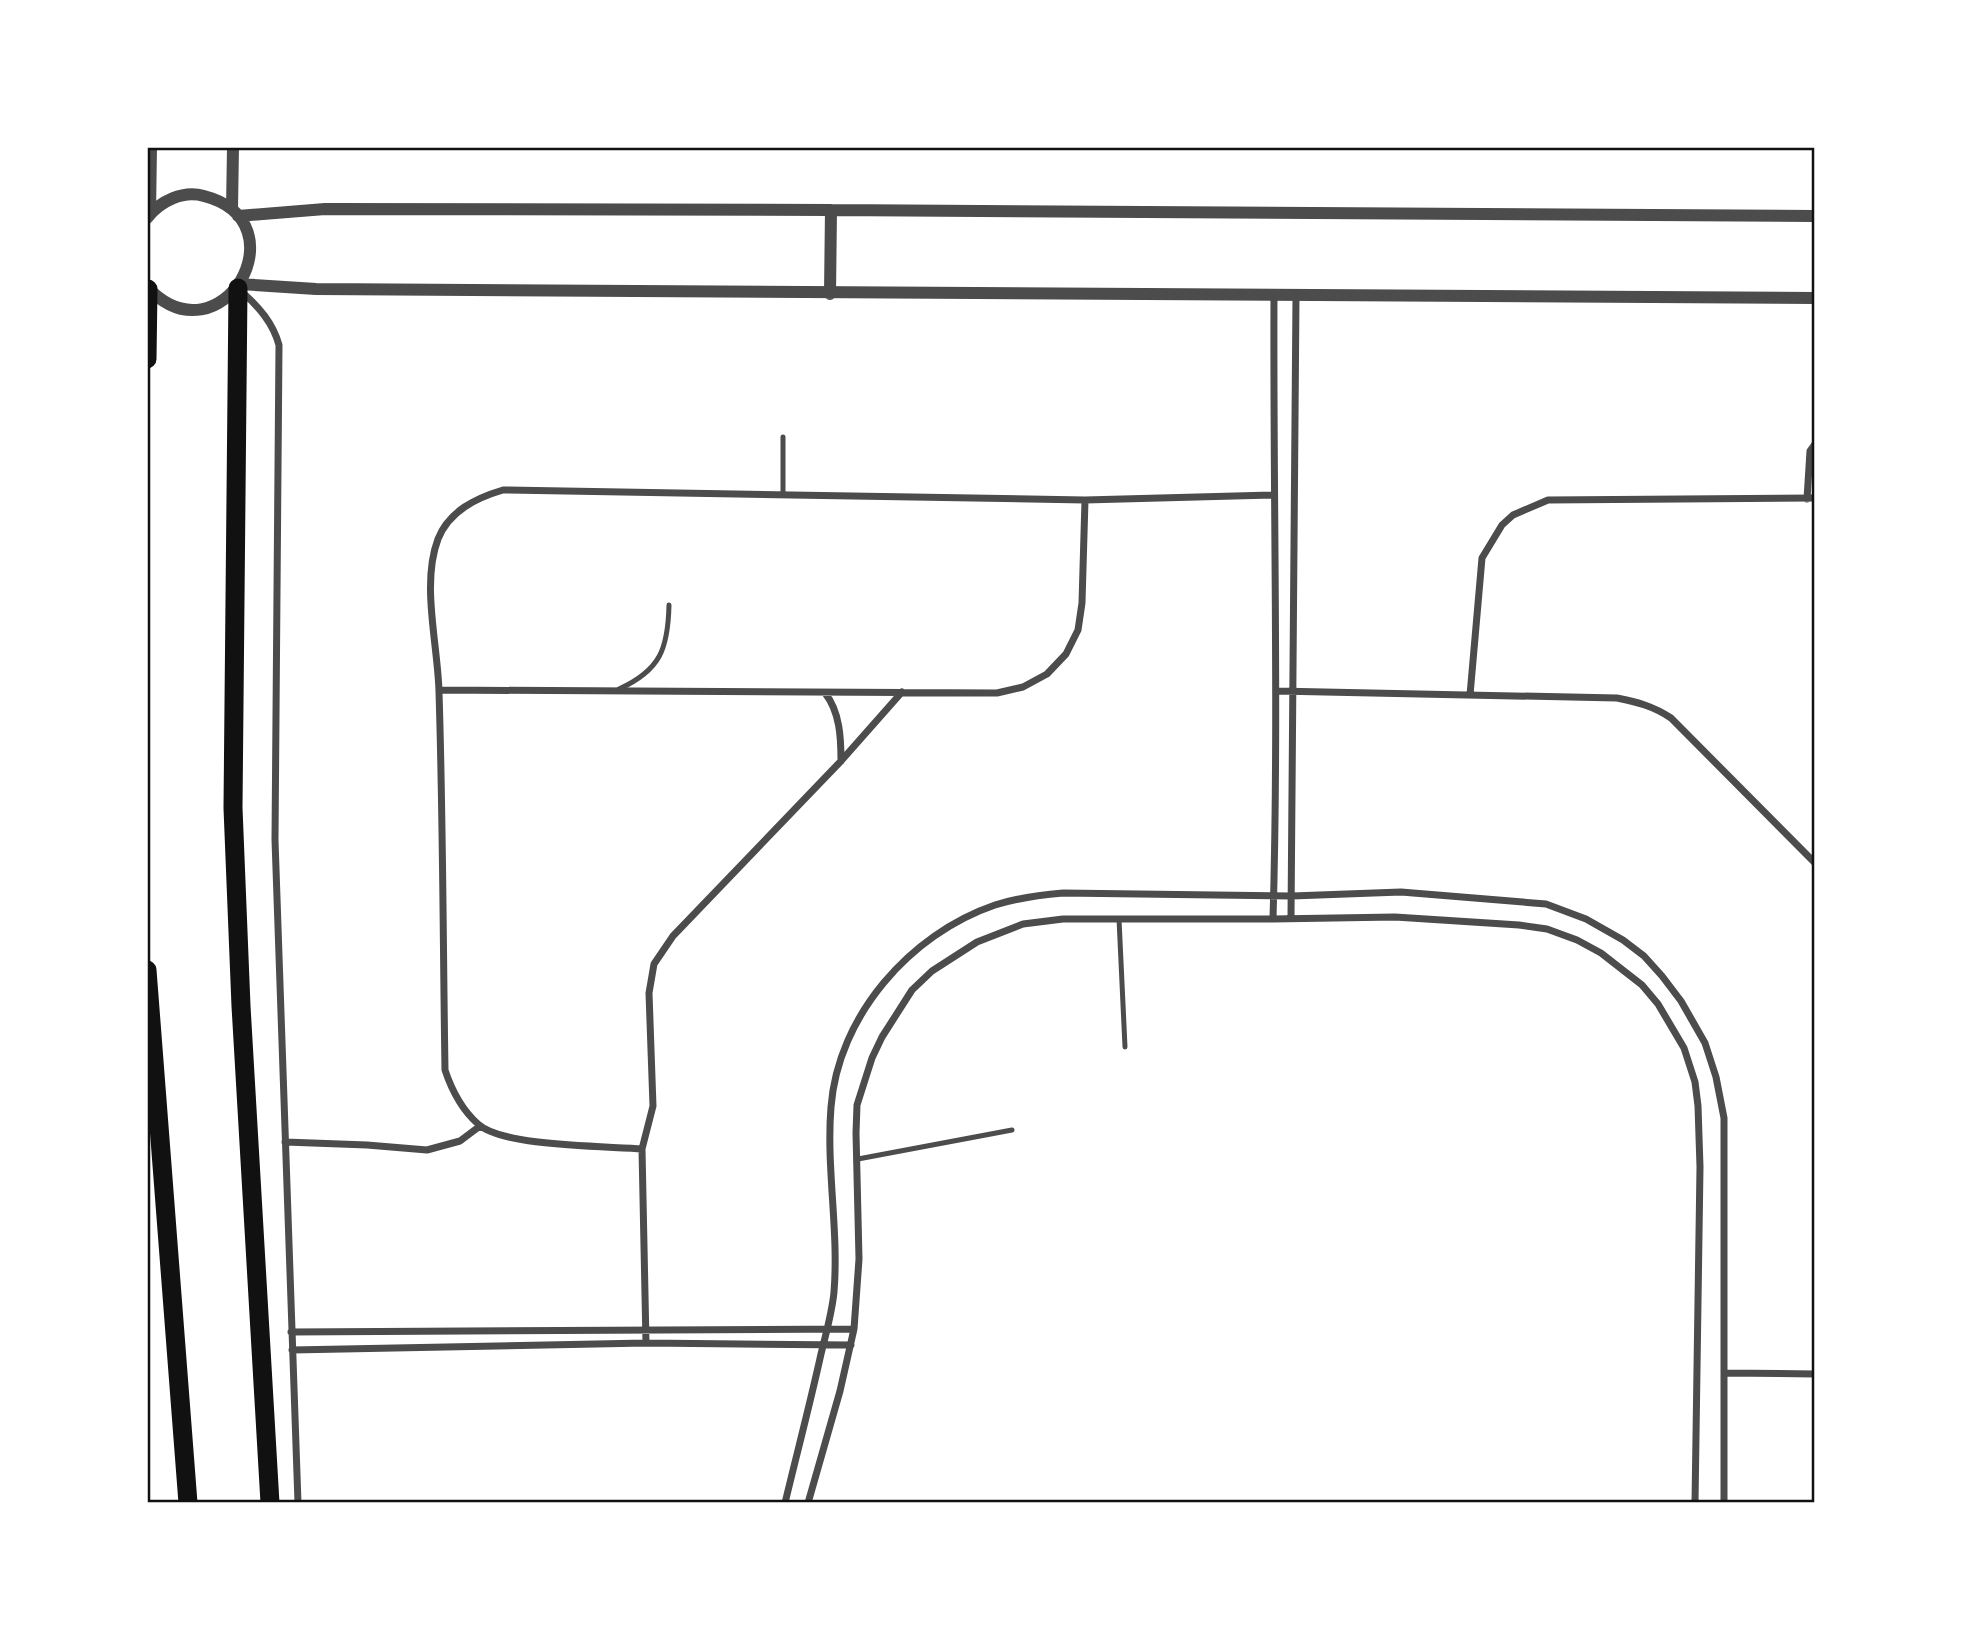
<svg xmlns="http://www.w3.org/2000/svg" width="1962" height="1650" font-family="Signika,sans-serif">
<rect width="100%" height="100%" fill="#fff"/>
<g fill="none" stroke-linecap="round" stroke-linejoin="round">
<!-- service -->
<path stroke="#4c4c4c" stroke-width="5" d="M 783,437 L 783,494
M 619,689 C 661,670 668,648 669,605
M 1119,919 L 1125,1047
M 858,1159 L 1012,1130"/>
<!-- minor -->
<path stroke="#4c4c4c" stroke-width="7" d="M 242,292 C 259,307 273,323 279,345 L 275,840 L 298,1503
M 1807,499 L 1810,451 L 1815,444
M 439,690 L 997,693 L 1023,687 L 1047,674 L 1066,654 L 1078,630 L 1082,603 L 1085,500
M 1277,691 L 1617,698 C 1637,702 1653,706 1671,718 L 1815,863
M 825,693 C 840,712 841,738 841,761
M 1470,695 L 1482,558 L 1502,525 L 1513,515 L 1548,500 L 1815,498
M 1291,917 L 1296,296
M 1273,919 C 1279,711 1273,504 1274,296
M 285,1142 L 367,1145 L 427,1150 L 460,1141 L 480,1126
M 642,1149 C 606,1146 503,1147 478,1124 C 461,1109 452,1091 445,1070 C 443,944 443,818 439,692 C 438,645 421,584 438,539 C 449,511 476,498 503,490 L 1085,500 L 1273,495
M 291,1332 L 854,1329
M 646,1343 L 642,1149 L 653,1106 L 649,993 L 654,964 L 673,936 L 841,761 L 902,692
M 292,1350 L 646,1343 L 851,1345
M 1724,1373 L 1815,1374
M 785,1503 C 797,1453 810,1404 821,1354 C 826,1333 832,1313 834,1292 C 839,1230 826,1168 831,1107 C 838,1016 910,934 995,905 C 1017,898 1040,895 1063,893 L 1292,896 L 1401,892 L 1546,904 L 1586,919 L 1623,940 L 1644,956 L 1662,976 L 1681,1001 L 1705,1043 L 1716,1077 L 1724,1118 L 1724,1503
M 808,1503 L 840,1391 L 854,1329 L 859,1259 L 856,1133 L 857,1105 L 872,1058 L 882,1037 L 912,990 L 932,971 L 977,942 L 1023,924 L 1063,919 L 1273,919 L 1395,917 L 1519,925 L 1547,929 L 1577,940 L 1601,953 L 1642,985 L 1658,1004 L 1684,1048 L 1695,1082 L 1698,1106 L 1700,1167 L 1695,1503"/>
<!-- tertiary -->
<path stroke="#4c4c4c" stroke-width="12" d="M 232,209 L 233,147
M 150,214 L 151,147
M 238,216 L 325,209 L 831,210 L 1815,216
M 147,218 C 160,201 183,190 204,196 C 304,222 221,365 147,287
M 240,284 L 316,289 L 1815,298
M 830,294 L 831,210"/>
<!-- trunk -->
<path stroke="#111" stroke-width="19" d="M 238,288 L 233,808 L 241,1006 L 270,1503
M 147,359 L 148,289
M 147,970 L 188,1503"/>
</g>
<!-- border -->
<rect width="1962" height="1650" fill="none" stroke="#ffffff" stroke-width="298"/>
<rect x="149" y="149" width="1664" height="1352" fill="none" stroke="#111" stroke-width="2.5"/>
</svg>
